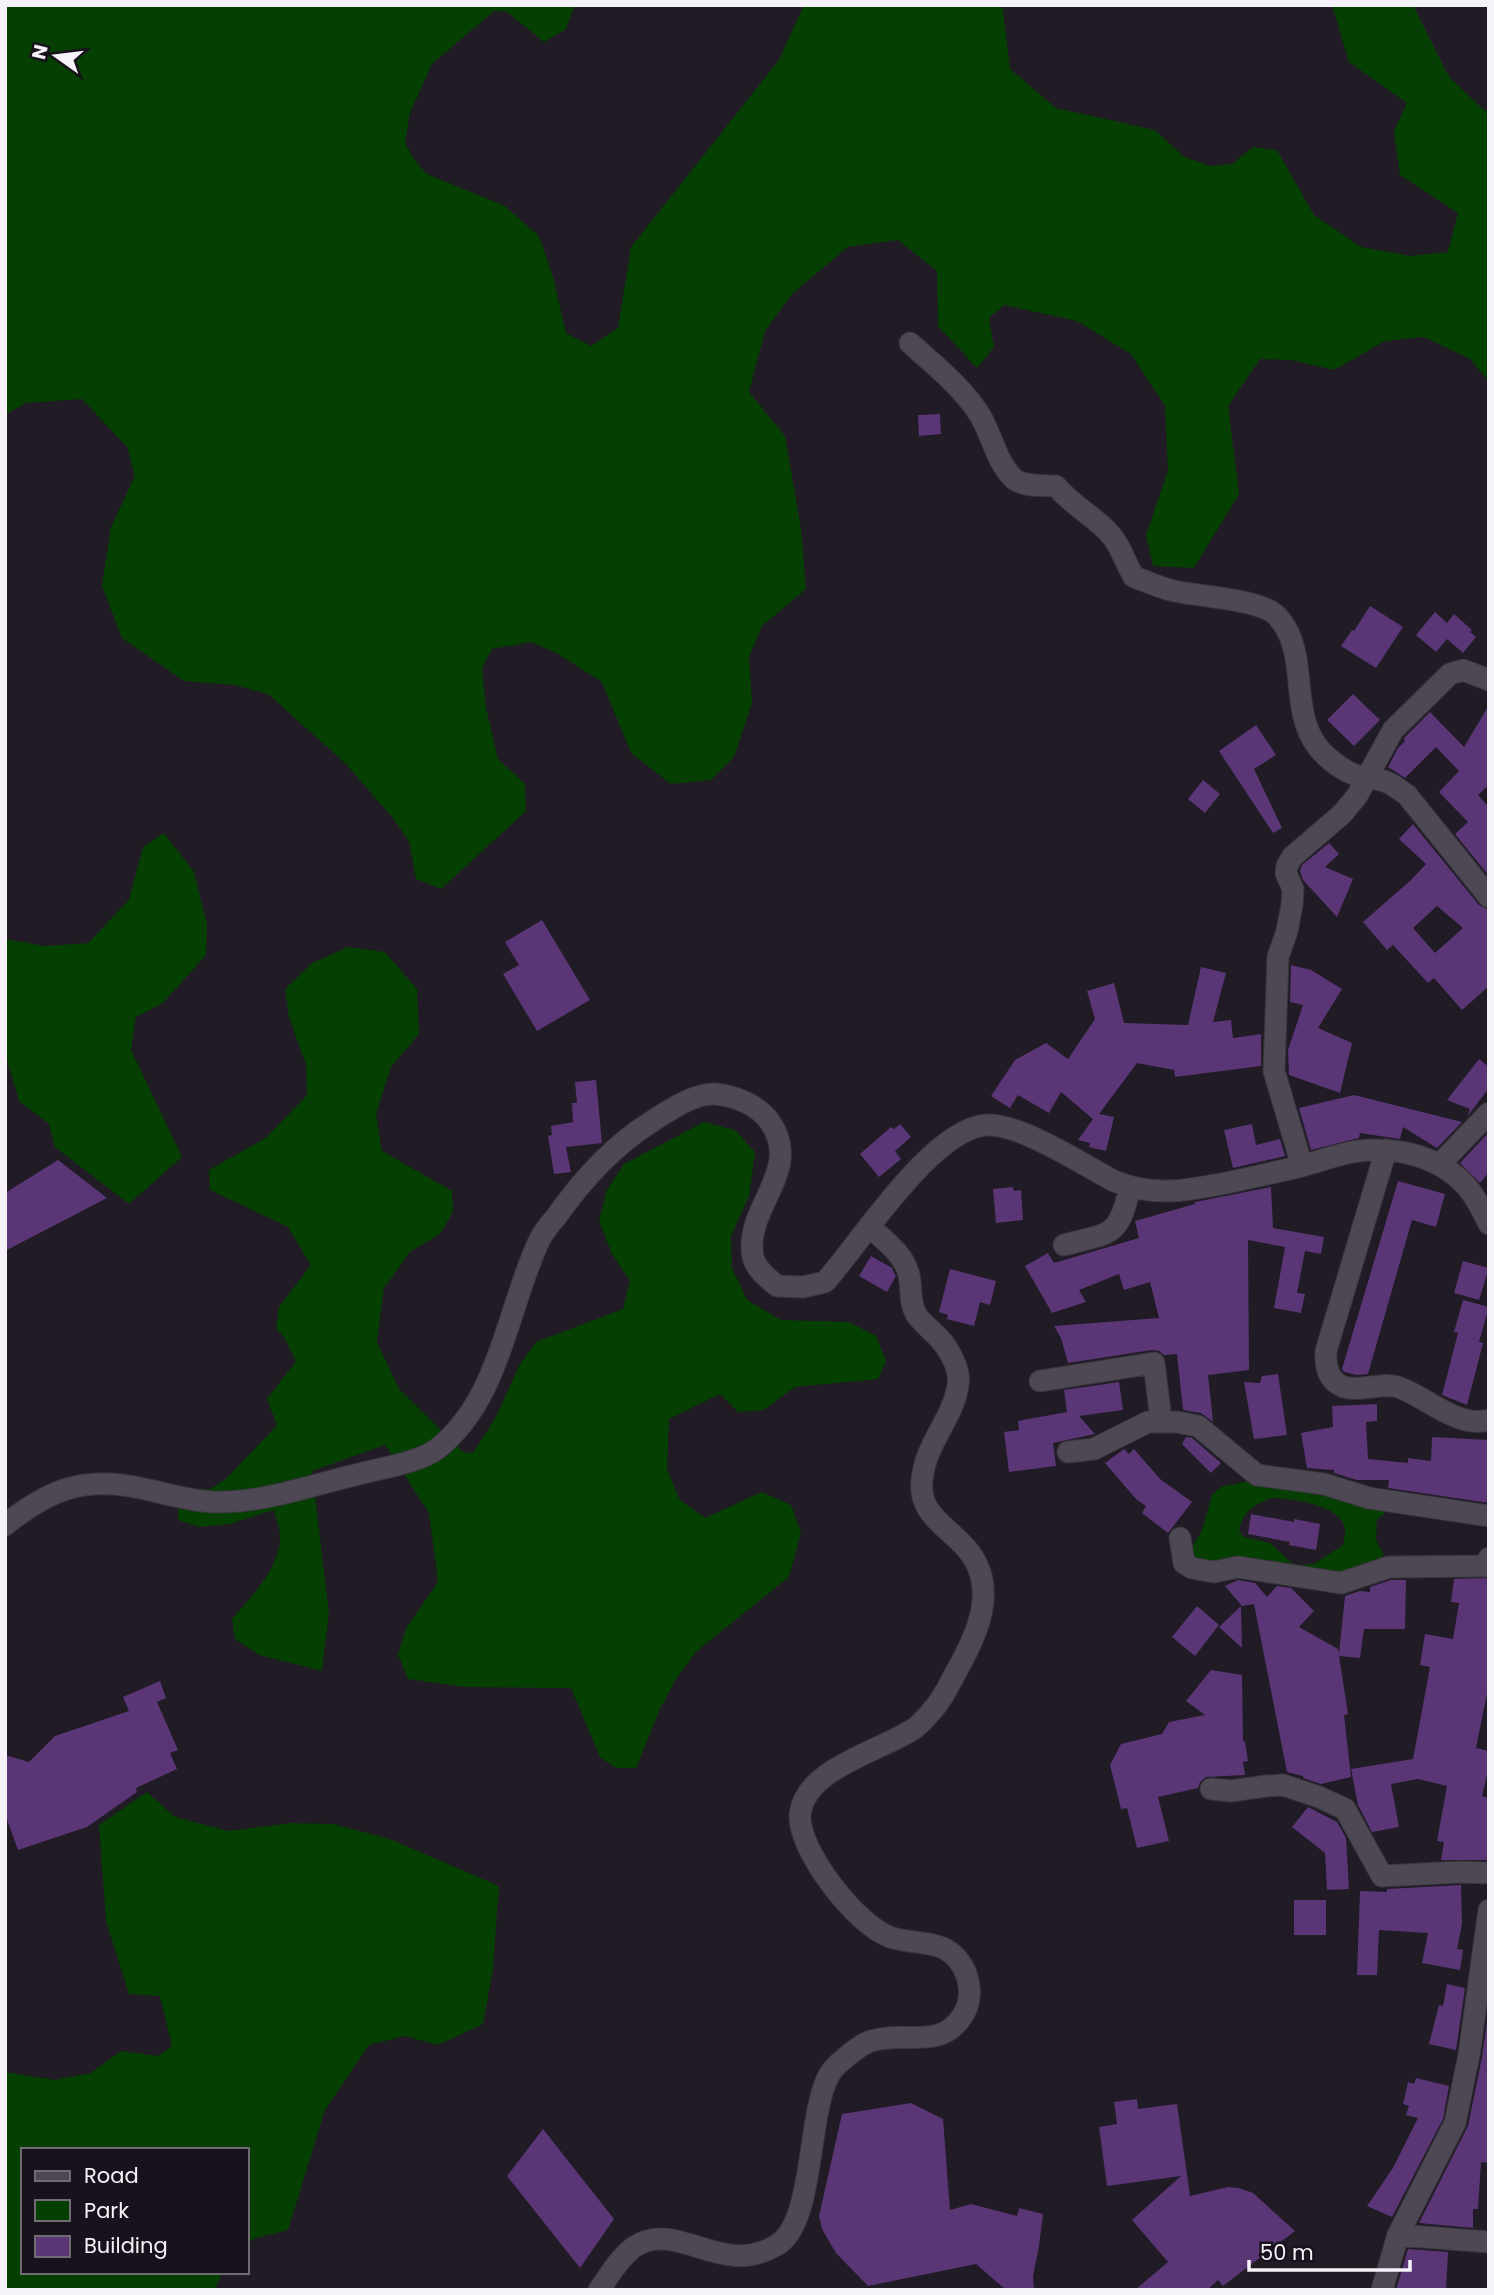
<svg xmlns="http://www.w3.org/2000/svg" width="1494" height="2295" font-family="Poppins,sans-serif">
<rect width="100%" height="100%" fill="#201b25"/>
<!-- green -->
<path fill="#053f02" fill-rule="evenodd" d="M 5,5 L 575,5 L 566,29 L 544,42 L 507,12 L 494,11 L 432,64 L 410,113 L 405,143 L 414,159 L 427,174 L 505,206 L 539,236 L 553,277 L 566,333 L 591,346 L 618,328 L 631,247 L 779,60 L 804,5 L 998,5 L 1003,9 L 1010,69 L 1056,108 L 1155,130 L 1184,157 L 1211,166 L 1232,164 L 1253,147 L 1277,150 L 1314,215 L 1361,247 L 1411,256 L 1448,252 L 1458,213 L 1400,175 L 1394,131 L 1407,103 L 1349,62 L 1332,5 L 1413,5 L 1449,77 L 1485,111 L 1489,110 L 1489,382 L 1470,359 L 1424,337 L 1385,341 L 1334,370 L 1291,360 L 1260,359 L 1228,406 L 1239,494 L 1194,568 L 1153,566 L 1146,535 L 1168,471 L 1165,406 L 1131,354 L 1077,321 L 1004,305 L 989,318 L 994,347 L 977,368 L 938,326 L 937,271 L 898,240 L 848,247 L 793,293 L 765,331 L 749,392 L 785,436 L 801,529 L 806,589 L 762,626 L 749,657 L 752,703 L 734,757 L 711,780 L 671,784 L 631,753 L 602,682 L 558,654 L 531,642 L 492,649 L 482,668 L 486,708 L 498,759 L 525,784 L 526,811 L 441,889 L 416,879 L 409,841 L 391,816 L 345,763 L 268,694 L 234,685 L 184,681 L 122,638 L 102,586 L 111,527 L 135,476 L 127,447 L 82,399 L 26,403 L 5,415 Z
M 164,833 L 194,872 L 207,925 L 206,955 L 163,1003 L 136,1017 L 131,1050 L 182,1157 L 129,1204 L 55,1147 L 49,1124 L 19,1101 L 5,1053 L 5,939 L 45,946 L 88,943 L 129,900 L 143,847 Z
M 348,947 L 385,952 L 417,989 L 419,1034 L 391,1067 L 376,1114 L 382,1151 L 452,1191 L 453,1212 L 440,1234 L 410,1252 L 384,1288 L 377,1342 L 399,1389 L 463,1452 L 473,1453 L 496,1417 L 520,1364 L 536,1342 L 623,1309 L 630,1281 L 612,1254 L 599,1221 L 607,1190 L 624,1164 L 704,1122 L 735,1130 L 755,1152 L 749,1196 L 731,1236 L 732,1268 L 747,1300 L 781,1320 L 849,1322 L 876,1336 L 886,1361 L 878,1379 L 795,1387 L 764,1410 L 738,1412 L 720,1394 L 669,1419 L 667,1470 L 680,1500 L 705,1518 L 762,1492 L 791,1505 L 801,1532 L 789,1577 L 697,1651 L 676,1679 L 660,1709 L 636,1768 L 616,1768 L 600,1757 L 571,1688 L 464,1687 L 408,1679 L 398,1655 L 406,1628 L 438,1582 L 429,1513 L 385,1445 L 312,1471 L 329,1613 L 322,1671 L 259,1655 L 235,1639 L 232,1619 C 252,1595 279,1569 280,1538 C 280,1529 276,1519 274,1510 L 229,1524 L 199,1527 L 178,1520 L 180,1489 L 211,1489 L 228,1477 L 277,1425 L 267,1399 L 296,1361 L 284,1337 L 276,1328 L 279,1307 L 311,1265 L 288,1227 L 210,1190 L 209,1170 L 266,1138 L 307,1095 L 306,1065 L 289,1017 L 285,989 L 312,963 Z
M 1252,1480 L 1384,1506 L 1384,1514 L 1377,1520 L 1376,1540 L 1384,1555 L 1374,1565 L 1343,1578 L 1193,1558 L 1192,1547 L 1202,1530 L 1212,1495 L 1221,1487 ZM 1271,1498 C 1291,1498 1333,1504 1343,1523 C 1347,1530 1344,1538 1343,1545 L 1314,1564 L 1294,1565 L 1270,1543 L 1244,1537 L 1239,1531 C 1243,1511 1253,1506 1271,1498 Z
M 147,1792 L 175,1817 L 229,1831 L 291,1823 L 333,1824 L 390,1839 L 499,1886 L 493,1969 L 483,2024 L 438,2045 L 405,2036 L 369,2045 L 325,2110 L 288,2230 L 256,2238 L 247,2243 L 247,2150 L 23,2150 L 23,2272 L 222,2272 L 215,2290 L 5,2290 L 5,2072 L 55,2080 L 91,2073 L 121,2051 L 158,2056 L 172,2046 L 160,1996 L 129,1994 L 106,1921 L 99,1825 Z"/>
<!-- building -->
<path fill="#5a3676" fill-rule="evenodd" d="M 940,414 L 941,434 L 919,436 L 918,415 Z
M 1370,606 L 1403,627 L 1376,668 L 1341,646 L 1352,630 L 1354,631 Z
M 1435,612 L 1447,623 L 1454,614 L 1472,630 L 1470,632 L 1476,637 L 1463,653 L 1447,639 L 1436,652 L 1416,635 Z
M 1353,694 L 1380,720 L 1354,746 L 1327,720 Z
M 1489,705 L 1489,785 L 1478,795 L 1489,807 L 1489,876 L 1455,834 L 1468,822 L 1439,792 L 1459,771 L 1436,747 L 1405,778 L 1388,767 L 1398,748 L 1405,741 L 1404,738 L 1430,712 L 1464,747 Z
M 1256,725 L 1276,755 L 1254,769 L 1282,828 L 1273,833 L 1219,751 Z
M 1203,780 L 1220,794 L 1205,813 L 1188,799 Z
M 1413,824 L 1479,905 L 1489,910 L 1489,986 L 1462,1010 L 1434,978 L 1428,983 L 1393,945 L 1387,950 L 1363,922 L 1411,880 L 1426,864 L 1399,839 ZM 1437,906 L 1463,928 L 1435,953 L 1413,928 Z
M 1329,843 L 1339,854 L 1325,867 L 1353,879 L 1337,917 L 1303,880 L 1300,871 L 1302,865 Z
M 542,920 L 590,1000 L 537,1031 L 503,974 L 519,965 L 505,942 Z
M 1291,965 L 1311,970 L 1342,989 L 1318,1028 L 1352,1043 L 1340,1093 L 1289,1075 L 1288,1050 L 1303,1005 L 1290,1002 Z
M 1201,967 L 1226,973 L 1213,1022 L 1231,1020 L 1233,1038 L 1261,1034 L 1261,1066 L 1175,1077 L 1174,1070 L 1137,1063 L 1099,1114 L 1114,1117 L 1106,1151 L 1089,1147 L 1090,1143 L 1078,1140 L 1093,1119 L 1061,1092 L 1049,1113 L 1018,1095 L 1010,1108 L 991,1096 L 1015,1060 L 1046,1043 L 1068,1059 L 1095,1019 L 1087,991 L 1114,983 L 1124,1023 L 1188,1025 Z
M 1479,1059 L 1489,1067 L 1489,1088 L 1467,1117 L 1470,1109 L 1447,1100 Z
M 596,1080 L 602,1143 L 566,1147 L 571,1172 L 554,1174 L 548,1136 L 552,1135 L 551,1126 L 573,1122 L 572,1103 L 577,1103 L 575,1082 Z
M 1354,1095 L 1462,1122 L 1437,1148 L 1403,1127 L 1400,1139 L 1360,1133 L 1359,1138 L 1311,1150 L 1299,1108 Z
M 900,1124 L 911,1137 L 895,1151 L 901,1159 L 879,1177 L 860,1154 L 891,1127 L 894,1129 Z
M 1252,1124 L 1256,1145 L 1280,1139 L 1285,1156 L 1233,1168 L 1224,1130 Z
M 1489,1132 L 1489,1172 L 1480,1183 L 1460,1163 Z
M 58,1160 L 107,1198 L 5,1251 L 5,1193 Z
M 1398,1181 L 1445,1194 L 1436,1227 L 1412,1220 L 1368,1374 L 1357,1375 L 1344,1372 L 1342,1369 Z
M 1013,1187 L 1014,1191 L 1021,1190 L 1023,1220 L 996,1223 L 993,1189 Z
M 1271,1187 L 1273,1228 L 1324,1237 L 1321,1254 L 1305,1251 L 1297,1293 L 1305,1294 L 1301,1313 L 1274,1308 L 1285,1247 L 1248,1240 L 1249,1370 L 1208,1375 L 1213,1422 L 1201,1413 L 1183,1410 L 1177,1354 L 1164,1355 L 1159,1351 L 1152,1350 L 1068,1363 L 1061,1338 L 1054,1326 L 1159,1318 L 1150,1282 L 1124,1290 L 1119,1274 L 1079,1290 L 1086,1302 L 1052,1313 L 1025,1266 L 1048,1253 L 1054,1263 L 1139,1238 L 1135,1221 L 1195,1204 L 1195,1202 Z
M 871,1256 L 892,1268 L 894,1273 L 896,1276 L 887,1292 L 859,1276 Z
M 1463,1261 L 1489,1268 L 1479,1300 L 1454,1293 Z
M 950,1269 L 996,1281 L 990,1305 L 980,1302 L 974,1326 L 947,1319 L 948,1315 L 939,1312 Z
M 1463,1300 L 1489,1307 L 1479,1342 L 1483,1343 L 1467,1405 L 1442,1395 L 1458,1333 L 1454,1332 Z
M 1278,1374 L 1287,1435 L 1254,1439 L 1244,1382 L 1260,1383 L 1262,1376 Z
M 1119,1382 L 1123,1410 L 1079,1416 L 1095,1434 L 1053,1443 L 1056,1466 L 1009,1472 L 1004,1432 L 1019,1430 L 1018,1421 L 1067,1412 L 1064,1390 Z
M 1377,1404 L 1377,1421 L 1366,1422 L 1368,1459 L 1408,1463 L 1408,1458 L 1431,1461 L 1432,1437 L 1489,1440 L 1489,1503 L 1388,1488 L 1389,1480 L 1357,1480 L 1334,1473 L 1334,1470 L 1307,1468 L 1301,1433 L 1333,1427 L 1332,1406 Z
M 1186,1437 L 1192,1438 L 1221,1463 L 1211,1473 L 1182,1444 Z
M 1124,1449 L 1129,1454 L 1134,1449 L 1160,1479 L 1192,1502 L 1168,1533 L 1142,1513 L 1146,1506 L 1136,1499 L 1105,1463 Z
M 1251,1514 L 1294,1522 L 1294,1519 L 1320,1524 L 1316,1550 L 1289,1545 L 1290,1542 L 1248,1534 Z
M 1489,1578 L 1489,1684 L 1476,1748 L 1489,1751 L 1489,1766 L 1482,1796 L 1489,1798 L 1489,1860 L 1441,1860 L 1444,1842 L 1437,1841 L 1447,1786 L 1418,1779 L 1391,1784 L 1399,1827 L 1372,1832 L 1358,1805 L 1351,1769 L 1413,1759 L 1430,1667 L 1420,1665 L 1425,1634 L 1453,1639 L 1459,1603 L 1451,1602 L 1454,1579 Z
M 1238,1580 L 1255,1583 L 1267,1597 L 1277,1586 L 1291,1588 L 1314,1611 L 1299,1627 L 1338,1649 L 1339,1654 L 1345,1596 L 1360,1591 L 1370,1592 L 1370,1587 L 1391,1580 L 1406,1580 L 1405,1629 L 1364,1629 L 1360,1658 L 1339,1656 L 1348,1714 L 1344,1715 L 1351,1777 L 1321,1784 L 1303,1778 L 1303,1776 L 1287,1772 L 1254,1604 L 1242,1606 L 1225,1586 Z
M 1197,1606 L 1219,1625 L 1195,1656 L 1172,1637 Z
M 1241,1606 L 1242,1648 L 1219,1627 Z
M 1211,1670 L 1242,1675 L 1243,1742 L 1245,1741 L 1248,1761 L 1243,1762 L 1245,1775 L 1206,1777 L 1200,1782 L 1198,1788 L 1158,1797 L 1169,1841 L 1137,1848 L 1127,1808 L 1121,1809 L 1110,1765 L 1121,1744 L 1162,1734 L 1169,1722 L 1205,1715 L 1186,1701 Z
M 160,1681 L 166,1698 L 157,1702 L 178,1750 L 170,1753 L 177,1769 L 136,1788 L 137,1792 L 87,1827 L 18,1850 L 5,1814 L 5,1755 L 29,1762 L 55,1736 L 129,1711 L 123,1697 Z
M 1308,1807 L 1337,1822 L 1346,1838 L 1349,1889 L 1327,1890 L 1325,1853 L 1292,1827 Z
M 1461,1885 L 1462,1924 L 1457,1949 L 1463,1950 L 1460,1970 L 1422,1963 L 1428,1933 L 1379,1930 L 1377,1975 L 1357,1975 L 1360,1891 L 1387,1892 L 1387,1889 Z
M 1294,1900 L 1326,1900 L 1326,1935 L 1294,1935 Z
M 1447,1984 L 1465,1988 L 1456,2050 L 1429,2044 L 1439,2005 L 1443,2006 Z
M 1489,2008 L 1489,2163 L 1481,2162 L 1478,2209 L 1473,2209 L 1473,2228 L 1419,2223 L 1468,2126 L 1482,2057 Z
M 1416,2078 L 1449,2086 L 1443,2119 L 1392,2217 L 1367,2206 L 1393,2168 L 1418,2118 L 1406,2115 L 1409,2106 L 1403,2104 L 1408,2082 L 1414,2084 Z
M 1137,2099 L 1138,2109 L 1177,2104 L 1190,2196 L 1228,2187 L 1239,2188 L 1253,2193 L 1295,2231 L 1223,2286 L 1218,2280 L 1207,2290 L 1135,2290 L 1168,2262 L 1132,2220 L 1181,2176 L 1107,2186 L 1099,2127 L 1117,2124 L 1114,2102 Z
M 911,2103 L 943,2119 L 950,2210 L 971,2204 L 1017,2216 L 1019,2208 L 1043,2214 L 1039,2246 L 1033,2276 L 1034,2290 L 1006,2290 L 976,2264 L 868,2286 L 836,2253 L 822,2229 L 819,2216 L 842,2114 Z
M 543,2129 L 614,2219 L 580,2268 L 507,2176 Z
M 1408,2249 L 1448,2252 L 1446,2290 L 1396,2290 Z"/>
<g fill="none" stroke-linecap="round" stroke-linejoin="round">
<!-- minor casing -->
<g stroke="#39353d" stroke-width="23">
<path id="minor" d="M 910,343 C 934,365 964,388 981,417 C 992,436 997,463 1014,479 C 1024,487 1043,485 1056,486 C 1073,507 1103,521 1116,542 C 1123,553 1127,566 1134,577 C 1146,581 1158,587 1170,590 C 1195,597 1262,598 1278,617 C 1313,657 1284,717 1326,756 C 1334,763 1342,770 1353,774 C 1364,778 1377,777 1389,783 C 1395,786 1401,791 1407,795 L 1489,897
M 1386,1150 L 1326,1351 C 1325,1366 1328,1381 1344,1387 C 1360,1392 1382,1382 1398,1387 C 1427,1397 1458,1429 1489,1420
M 1440,1164 L 1489,1113
M 1302,1166 L 1274,1071 L 1278,957 L 1287,931 L 1292,905 L 1293,889 L 1286,873 L 1287,866 L 1292,857 L 1342,814 L 1357,796 L 1393,730 L 1450,674 L 1463,670 L 1489,680
M 1064,1245 C 1111,1232 1118,1239 1130,1187
M 1040,1381 L 1154,1363 L 1161,1420
M 1068,1452 L 1094,1449 L 1148,1422 L 1177,1422 L 1198,1426 L 1257,1475 L 1324,1484 L 1369,1498 L 1489,1516
M 5,1525 C 46,1492 81,1476 135,1487 C 162,1492 187,1501 215,1502 C 263,1503 312,1485 359,1474 C 381,1468 418,1463 437,1449 C 500,1400 507,1309 539,1241 C 543,1232 550,1224 556,1217 C 582,1180 613,1146 651,1122 C 668,1111 694,1093 715,1094 C 736,1096 758,1105 770,1122 C 802,1168 750,1203 752,1249 C 752,1266 765,1276 777,1286 L 803,1287 L 825,1282 C 861,1242 932,1128 987,1125 C 1019,1123 1084,1165 1114,1181 C 1156,1199 1196,1189 1240,1180 C 1261,1175 1282,1171 1302,1166 C 1321,1161 1341,1153 1359,1151 C 1398,1147 1440,1156 1467,1187 C 1476,1197 1483,1212 1489,1224
M 1180,1538 L 1184,1563 L 1192,1568 L 1214,1572 L 1238,1567 L 1341,1583 L 1389,1567 L 1485,1566 L 1489,1558
M 1211,1789 L 1231,1791 L 1266,1786 L 1283,1785 L 1319,1797 L 1345,1809 L 1382,1876 L 1461,1872 L 1489,1873
M 1398,2235 L 1489,2242
M 599,2290 C 609,2276 620,2257 634,2247 C 677,2218 721,2279 777,2245 C 815,2222 807,2115 829,2075 C 832,2069 839,2063 845,2058 C 852,2052 862,2044 871,2041 C 905,2030 941,2051 963,2015 C 977,1993 967,1959 943,1948 C 927,1941 906,1943 890,1937 C 856,1925 798,1850 800,1815 C 804,1768 882,1751 915,1728 C 922,1723 930,1713 936,1706 C 944,1696 950,1683 956,1672 C 977,1635 1000,1587 966,1548 C 947,1526 918,1514 922,1480 C 925,1444 953,1419 958,1385 C 961,1369 948,1347 937,1336 C 930,1329 921,1322 916,1314 C 909,1302 912,1288 909,1275 C 904,1254 885,1241 870,1227
M 1382,2290 L 1398,2235 L 1455,2123 L 1469,2055 L 1489,1910"/>
</g>
<!-- minor -->
<use href="#minor" stroke="#4d4853" stroke-width="21"/>
</g>
<!-- border -->
<rect width="1494" height="2295" fill="none" stroke="#f6f2f9" stroke-width="14"/>
<!-- legend -->
<rect x="21" y="2148" width="228" height="126" fill="#17121b" stroke="#706c74" stroke-width="2"/>
<rect x="35" y="2171" width="35" height="10" fill="#4d4853" stroke="#706c74" stroke-width="2"/>
<text x="84" y="2183" font-size="21" fill="#f6f2f9">Road</text>
<rect x="35" y="2200" width="35" height="21" fill="#053f02" stroke="#706c74" stroke-width="2"/>
<text x="84" y="2218" font-size="21" fill="#f6f2f9">Park</text>
<rect x="35" y="2236" width="35" height="21" fill="#5a3676" stroke="#706c74" stroke-width="2"/>
<text x="84" y="2253" font-size="21" fill="#f6f2f9">Building</text>
<!-- north arrow -->
<g transform="translate(56 56) rotate(284)" stroke="#17121b" stroke-width="5" paint-order="stroke">
<path d="M0-5L12 26L0 18L-12 26Z" fill="#f6f2f9"/>
<text y="-10" font-size="19" font-weight="bold" text-anchor="middle" fill="#f6f2f9">N</text>
</g>
<!-- scale -->
<path d="M1249 2260v10h161v-10" fill="none" stroke="#f6f2f9" stroke-width="3.5"/>
<text x="1260" y="2260" font-size="21" fill="#f6f2f9" stroke="#17121b" stroke-width="5" paint-order="stroke">50 m</text>
</svg>
